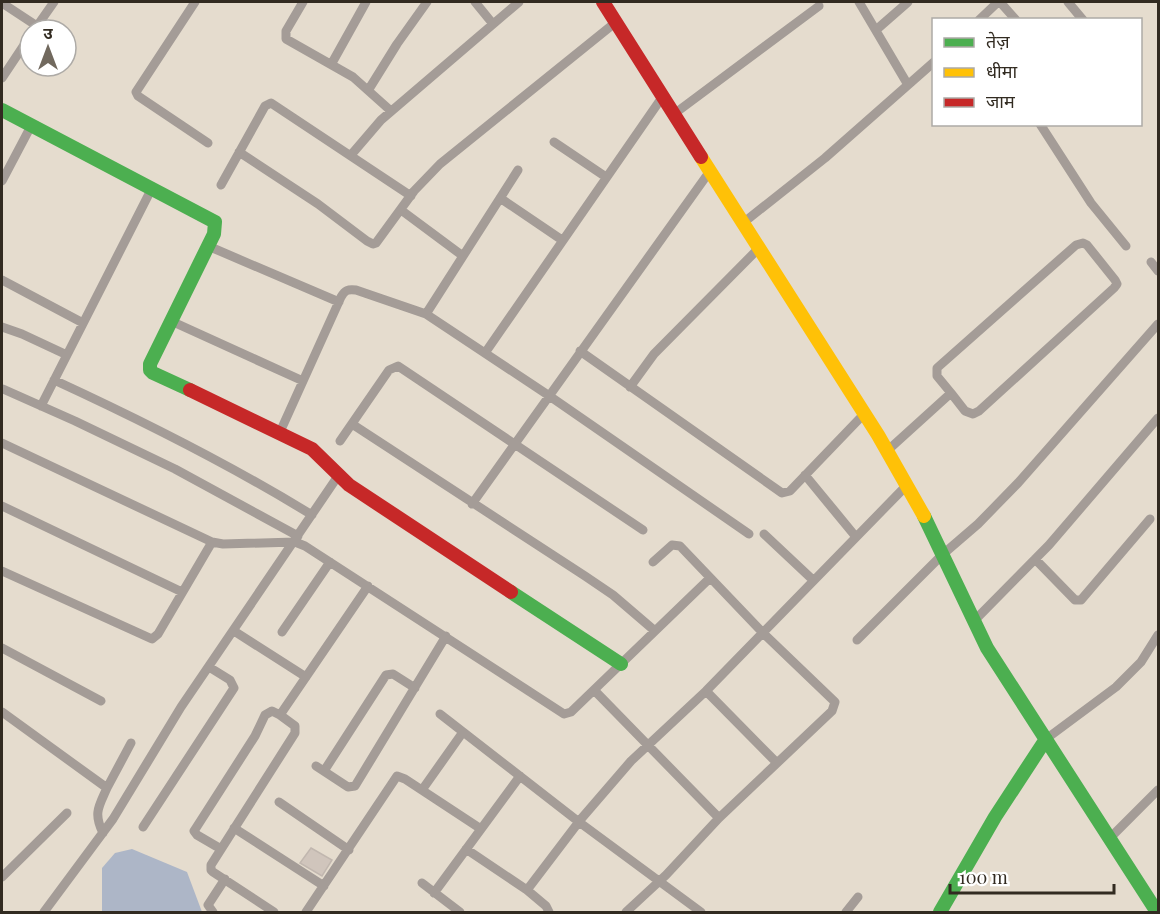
<svg xmlns="http://www.w3.org/2000/svg" width="1160" height="914" font-family="'Playfair Display','Noto Sans Devanagari',serif">
<rect width="100%" height="100%" fill="#e5dcce"/>
<!-- water -->
<path fill="#adb6c7" d="M 132,849 L 187,872 L 202,912 L 102,912 L 102,868 L 115,853 Z"/>
<!-- building -->
<path fill="#d0c5bc" stroke="#c1b7af" stroke-width="1.5" d="M 311,848 L 332,860 L 322,876 L 300,863 Z"/>
<g fill="none" stroke-linecap="round" stroke-linejoin="round">
<!-- street -->
<path stroke="#a49c97" stroke-width="9" d="M 195,2 L 136,92 L 138,96 L 208,143
M 303,2 L 286,31 L 286,39 L 353,77 L 391,111
M 475,2 L 493,24
M 859,2 L 908,85
M 1000,2 L 1016,20
M 1068,2 L 1083,20
M 2,3 L 37,26
M 979,20 L 998,2
M 35,29 L 54,2
M 876,30 L 908,2
M 332,63 L 366,2
M 2,78 L 30,36
M 369,89 L 397,44 L 427,2
M 674,114 L 819,6
M 1040,124 L 1091,203 L 1126,246
M 554,142 L 606,177
M 239,152 L 318,204 L 367,241 L 373,244 L 376,243 L 414,191 L 440,164 L 616,22
M 351,155 L 381,120 L 519,2
M 2,181 L 31,126
M 221,185 L 265,106 L 271,103 L 411,196
M 500,198 L 562,240
M 401,210 L 463,256
M 743,223 L 825,158 L 934,62
M 208,246 L 339,302
M 1151,262 L 1158,271
M 2,280 L 83,323
M 426,314 L 518,170
M 171,321 L 303,381
M 2,327 L 22,334 L 67,355
M 580,351 L 782,493 L 790,491 L 864,414
M 485,353 L 663,96
M 54,380 C 143,421 229,464 312,515
M 630,387 L 654,354 L 759,248
M 3,389 L 75,421 L 175,469 L 298,536
M 41,406 L 152,188
M 352,424 L 585,576 L 613,595 L 655,631
M 280,432 L 341,297 C 345,290 348,289 356,290 L 426,314 L 548,395 L 749,534
M 340,441 L 389,370 L 398,366 L 643,530
M 2,443 L 212,542 L 223,544 L 295,542 L 305,546 L 564,714 L 571,712 L 710,578
M 887,451 L 951,393 L 965,411 L 973,414 L 979,411 L 1114,288 L 1117,284 L 1115,280 L 1087,245 L 1083,243 L 1076,245 L 937,368 L 937,376 L 951,393
M 805,475 L 856,537
M 472,504 L 710,171
M 2,506 L 182,592
M 764,534 L 813,580
M 1035,559 L 1075,600 L 1081,600 L 1150,519
M 2,571 L 152,639 L 158,634 L 212,542
M 974,621 L 1049,545 L 1158,418
M 234,631 L 306,677
M 282,632 L 330,562
M 857,640 L 942,555 L 978,524 L 1018,483 L 1158,324
M 2,648 L 101,701
M 594,690 L 719,818
M 706,691 L 777,763
M 2,712 L 107,788 C 99,806 93,813 103,833
M 440,714 L 579,822 L 701,912
M 1046,739 L 1116,687 L 1141,662 L 1158,635
M 316,766 L 348,787 L 355,786 L 446,636
M 324,771 L 386,675 L 393,674 L 415,688
M 107,788 L 131,743
M 422,790 L 463,732
M 279,802 L 349,850
M 143,827 L 234,688 L 230,680 L 209,667
M 234,828 L 324,886
M 1110,838 L 1158,790
M 221,849 L 197,835 L 194,831 L 196,828 L 255,736 L 265,715 L 272,711 L 280,715
M 466,849 L 527,890
M 2,877 L 67,813
M 422,883 L 460,912
M 434,893 L 520,776
M 44,912 L 113,819 L 181,707 L 338,476
M 213,912 L 208,905 L 225,879
M 274,912 L 213,872 L 211,870 L 211,865 L 295,733 L 295,726 L 280,715 L 368,586
M 306,912 L 397,776 L 405,779 L 481,829
M 549,912 L 546,906 L 527,890 L 581,819 L 631,761 L 706,691 L 907,485
M 626,912 L 666,875 L 719,818 L 832,711 L 835,702 L 762,632 L 680,546 L 672,545 L 653,562
M 846,912 L 858,897"/>
<!-- fast -->
<path stroke="#4caf50" stroke-width="14" d="M 2,110 L 215,222 L 214,234 L 150,364 L 150,370 L 153,373 L 190,390
M 924,516 L 987,648 L 1157,912
M 511,592 L 621,664
M 940,912 L 995,817 L 1046,739"/>
<!-- slow -->
<path stroke="#ffc107" stroke-width="14" d="M 701,157 L 878,435 L 924,516"/>
<!-- jam -->
<path stroke="#c62828" stroke-width="14" d="M 603,2 L 701,157
M 190,390 L 312,449 L 349,485 L 511,592"/>
</g>
<!-- border -->
<rect width="1160" height="914" fill="none" stroke="#322b21" stroke-width="6"/>
<!-- legend -->
<rect x="932" y="18" width="210" height="108" fill="#ffffff" stroke="#adaaa6" stroke-width="1.5"/>
<rect x="944" y="38" width="30" height="9" fill="#4caf50" stroke="#adaaa6" stroke-width="1.5"/>
<text x="986" y="48" font-size="18" fill="#322b21">तेज़</text>
<rect x="944" y="68" width="30" height="9" fill="#ffc107" stroke="#adaaa6" stroke-width="1.5"/>
<text x="986" y="78" font-size="18" fill="#322b21">धीमा</text>
<rect x="944" y="98" width="30" height="9" fill="#c62828" stroke="#adaaa6" stroke-width="1.5"/>
<text x="986" y="108" font-size="18" fill="#322b21">जाम</text>
<!-- north arrow -->
<g transform="translate(48 48)"><circle r="28" fill="#ffffff" stroke="#adaaa6" stroke-width="1.5"/>
<path d="M0-4.5L10 22L0 15L-10 22Z" fill="#71695e"/>
<text y="-9" font-size="16" font-weight="bold" text-anchor="middle" fill="#322b21">उ</text>
</g>
<!-- scale -->
<path d="M950 884v9h164v-9" fill="none" stroke="#322b21" stroke-width="3"/>
<text x="959" y="884" font-size="18" fill="#322b21" stroke="#ffffff" stroke-width="4.5" paint-order="stroke">100 m</text>
</svg>
